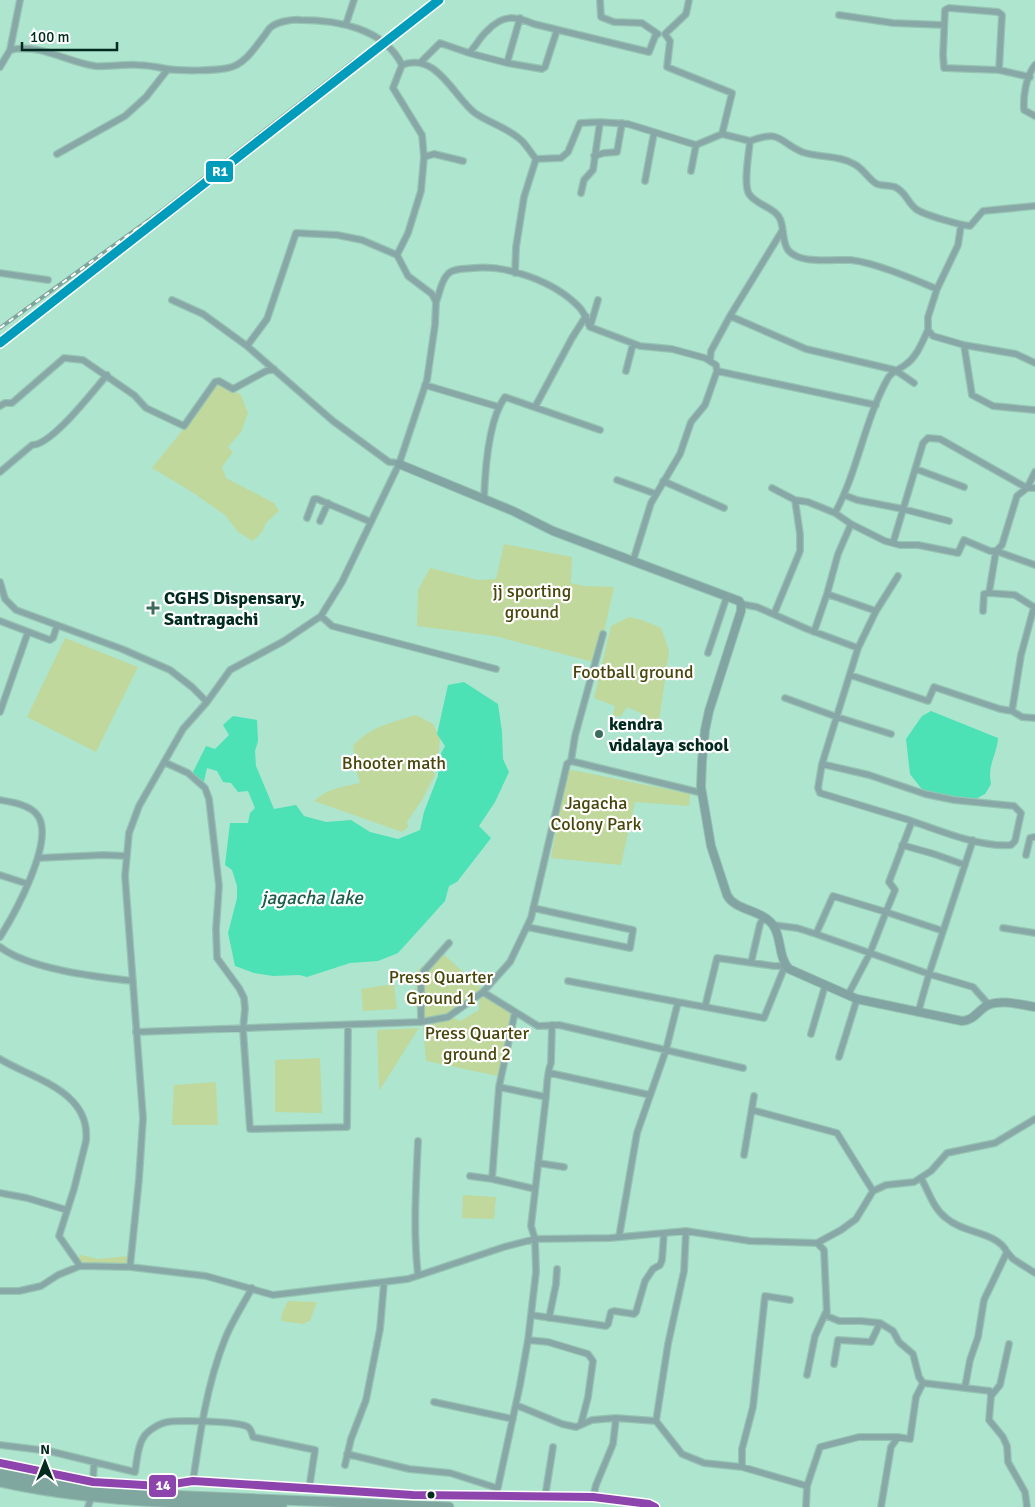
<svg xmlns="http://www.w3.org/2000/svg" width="1035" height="1507" font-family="Signika,sans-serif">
<rect width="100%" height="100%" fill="#ade5cf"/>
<!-- green -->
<path fill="#c0d89b" d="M 217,381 L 241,395 L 248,413 L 241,432 L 228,447 L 233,452 L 222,467 L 226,478 L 274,503 L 279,511 L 266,523 L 262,532 L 253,541 L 238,532 L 225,515 L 192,492 L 152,468 L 193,417 Z
M 504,544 L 572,557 L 571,583 L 584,586 L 614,587 L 597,663 L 495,636 L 417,626 L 418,590 L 430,568 L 478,580 L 496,579 Z
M 629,617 L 642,620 L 661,628 L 669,651 L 659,722 L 643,723 L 645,715 L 627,707 L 620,717 L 613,715 L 615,706 L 594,698 L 611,626 Z
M 65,638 L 138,667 L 96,752 L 27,717 Z
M 416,715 L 433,724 L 440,739 L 438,759 L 432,762 L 432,768 L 435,775 L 422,800 L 407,822 L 408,827 L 402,832 L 314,801 C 327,788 343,787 360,783 L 356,769 L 353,746 C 369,727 393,722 416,715 Z
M 572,770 L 690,794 L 689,806 L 635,802 L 621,865 L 551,858 L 566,773 Z
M 440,951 L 482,989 L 446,1015 L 419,1020 L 414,999 L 417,971 Z
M 394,984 L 397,1009 L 363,1011 L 361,989 Z
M 484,995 L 512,1013 L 498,1076 L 426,1061 L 423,1025 L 454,1018 L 460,1021 L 479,1010 L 479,999 Z
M 419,1028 L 379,1091 L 377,1030 Z
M 320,1058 L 322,1113 L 275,1112 L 275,1060 Z
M 216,1082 L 218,1125 L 172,1125 L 174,1085 Z
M 463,1195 L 496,1197 L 494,1219 L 462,1218 Z
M 80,1255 L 99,1259 L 129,1256 L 130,1266 L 85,1266 L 79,1260 Z
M 288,1301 L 317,1302 L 310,1321 L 308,1321 L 304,1324 L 281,1321 L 282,1313 Z"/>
<!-- water -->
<path fill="#4ce2b6" d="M 464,682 L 498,704 L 502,732 L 503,759 L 509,772 L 495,802 L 479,826 L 491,838 L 457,882 L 449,886 L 445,901 L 398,953 L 378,961 L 350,963 L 307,977 L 299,975 L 273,976 L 254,973 L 235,966 L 228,933 L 237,898 L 237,886 L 232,870 L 225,865 L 230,823 L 248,823 L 250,813 L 255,808 L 248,791 L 238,792 L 231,783 L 223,782 L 217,771 L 207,768 L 203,786 L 193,772 L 206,746 L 215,749 L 229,735 L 223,725 L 233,716 L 257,720 L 258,741 L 255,751 L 256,766 L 274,809 L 296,805 L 304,816 L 326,822 L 351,820 L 370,832 L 398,839 L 420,830 L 424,812 L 438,776 L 438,759 L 445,746 L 437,734 L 448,685 Z
M 931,711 L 998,738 C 997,755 987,765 991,784 L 985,794 L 974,800 L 953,798 L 924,792 L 910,774 L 906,739 L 922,716 Z"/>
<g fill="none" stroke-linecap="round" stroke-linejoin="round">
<!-- minor casing -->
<g stroke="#96c3b2" stroke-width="8">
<path id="minor" d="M 600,0 L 601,17 L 614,22 L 642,23 L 658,34
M 689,0 L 686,14 L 665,34 L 670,41 L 667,67 L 732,93 L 722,134 L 750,141
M 839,15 L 893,23 L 943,25
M 346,24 L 354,0
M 10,50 L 20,0
M 469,53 L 507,63 L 542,69 L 545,67 L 557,30
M 420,63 L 440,43 L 469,53 C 476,46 480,37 487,31 C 503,14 515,16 534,24 L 649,52 L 656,34
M 507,63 L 520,18
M 402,65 C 436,51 454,97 475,113 C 489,123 509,128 522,141 C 527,146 531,153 536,159 L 561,158 L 568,152 L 580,123 L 600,122 L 628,124 L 696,145 L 722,134
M 1035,65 C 1026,76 1023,96 1024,110 L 1035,116
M 0,67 L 10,50 C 39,43 67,62 95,66 C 109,67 123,64 137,65 C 148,65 157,67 167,69 C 181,71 213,71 228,68 C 244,65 254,49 264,36 C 266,34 268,29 271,27 C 277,22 292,19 300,20 C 337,20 384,28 402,65 L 393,88 L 422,135 L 424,157 L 421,191 L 408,233 L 397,255 L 408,276 L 432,294 L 436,302 L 435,325 L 427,380 L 399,464 L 342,582 L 321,616 L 284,641 L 230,670 L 207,702
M 999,70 L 1002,15 L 998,12 L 949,8 L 945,10 L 943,55 L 944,68 L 999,70 L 1030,77
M 57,154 L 125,116 L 146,97 L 168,69
M 594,156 L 604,153 L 617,152 L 622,123
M 424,157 L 434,154 L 463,161
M 691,171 L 696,145
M 645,181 L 654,133
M 581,193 L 584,180 L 593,170 L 600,122
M 961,225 L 958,245 L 937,289 C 913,279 876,263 851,260 C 834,259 800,265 788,250 C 781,240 785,226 779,217 C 774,209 765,207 758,202 C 755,200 751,197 749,194 C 743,184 749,153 750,141 C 782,129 778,142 802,152 C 819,158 839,155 854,164 C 863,168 870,181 877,184 C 882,186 889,185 895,187 C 906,192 907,202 916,209 C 924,215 960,225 970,226 L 983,211 L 1035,206
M 0,273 L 48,280
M 515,273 L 516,247 L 524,197 L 536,159
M 937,289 L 928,317 L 928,330 L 933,336 L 964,345 L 1016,354 L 1035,363
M 172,300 L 203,314 L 247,346 L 267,319 L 296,233 L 337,235 L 362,240 L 397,255
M 436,302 C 440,293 441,280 448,274 C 453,268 466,269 474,268 C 509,265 555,282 579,307 C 585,313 586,320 590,327 L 640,346 L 672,349 L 705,358 L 716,365 L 717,371 L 705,405 L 691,422 L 680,454 L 651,503 L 633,561
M 730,316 L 806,349 L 895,370 L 914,383
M 590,327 L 598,300
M 964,345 L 972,395 L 993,406 L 1035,410
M 247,346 L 333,421 L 389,462 L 400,463
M 710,360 L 711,351 L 730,316 L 782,231
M 626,371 L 633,344
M 717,371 L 876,405
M 425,385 L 499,407
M 0,406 L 5,403 L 12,403 L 64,358 L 83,360 L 134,395 L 146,408 L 184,426 L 215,382 L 219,381 L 233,389 L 266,371 L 274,369
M 535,407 L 572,338 L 586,316
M 916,469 L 964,487
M 0,472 L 32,445 C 52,445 93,391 107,375
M 617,480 L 656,494
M 663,481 L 724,508
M 772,488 L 795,500 L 808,502 L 835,513 L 851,524
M 844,495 L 857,500 L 903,509 L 949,521
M 484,499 C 485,471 488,420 505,397 L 600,430
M 835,513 C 858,471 864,421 888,378 C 892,371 899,370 905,365 C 917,357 922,342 928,330
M 307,518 L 314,499 L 317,499 L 371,522
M 320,521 L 328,503
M 893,543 L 923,443 L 928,438 L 940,439 L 1027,488 L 1035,472
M 0,582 L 5,599 L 16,610 L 122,649 L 170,670 L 192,687 L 207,702 L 183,729 L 139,806 L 129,833 L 125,876 L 143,1118 L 139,1179 L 130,1267 L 80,1266 L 58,1275 L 41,1286 L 19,1291 L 0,1291
M 827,594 L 838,554 L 851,524 L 885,541 L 900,545 L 918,545 L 958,553 L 964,540 L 990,551 L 996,551 L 1002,545 L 1017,496 L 1027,488 L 1035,488
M 741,604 L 757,607 L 807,629 L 858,648 L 876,611 L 827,594 L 814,632
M 876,611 L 898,576
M 983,611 L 984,594 L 989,593
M 774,614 L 800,551 L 800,534 L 795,500
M 321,616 L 332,626 L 496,669
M 0,621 L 50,640 L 53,638 L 57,626
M 708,653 L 727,596
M 850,675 L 928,701 L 934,687 L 1000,709 L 1012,711 L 1022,717 L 1035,718
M 785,698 L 837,717 L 891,734
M 1012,711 L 1021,655 L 1034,607 L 1015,595 L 989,593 L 996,551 L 1035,565
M 0,712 L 28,632
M 571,761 L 575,736 L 603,634
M 164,762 L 188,773 L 205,788 L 209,799 L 219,886 L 216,929 L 217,958 L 239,988 L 244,998 L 245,1009 L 243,1029 L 250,1129 L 347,1127 L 348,1025
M 822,764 L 869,775 L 925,794 L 954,800 L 1014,806 L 1021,813 L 1015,841 L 1011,845 C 981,848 938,830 909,820 C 880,811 850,802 820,793 L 818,788 L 822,764 L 858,648
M 0,800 C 12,802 31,805 38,816 C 55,841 14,915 0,937
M 912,821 L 889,882 L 895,890 L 886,912 L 943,931
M 902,845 L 934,854 L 965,865
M 1026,855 L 1030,838 L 1035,837
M 38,858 L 103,855 L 127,856
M 0,875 L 28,884
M 833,896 L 886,912 L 870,953 L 816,934 Z
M 773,925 L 797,928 L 816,934
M 527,927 L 630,948 L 633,930 L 533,908
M 1003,928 L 1035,933
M 0,947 C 29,969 96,977 133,981
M 751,963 L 760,924 L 764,917
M 568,981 L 678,1002
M 483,992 L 538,1026 L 559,1025 L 743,1068
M 848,995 L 870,953 L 929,974 L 973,987 L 989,1005
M 918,1013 L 929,974 L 973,840
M 421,1022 L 421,978 L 424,971 L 449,943
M 136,1032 L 421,1022 L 448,1017 L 483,992 L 510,962 L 531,918 L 567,764 L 571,761 L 702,793
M 811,1034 L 825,986
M 839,1057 L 857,999
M 0,1059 C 33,1079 91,1091 86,1141 L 74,1189 L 59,1236 L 80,1266
M 550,1073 L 650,1095
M 546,1097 C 547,1086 547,1072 551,1063 L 552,1025
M 752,1110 L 837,1133 L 873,1191
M 418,1141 C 416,1186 413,1231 418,1275
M 744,1155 L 754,1096
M 538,1163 L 564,1167
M 470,1176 L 492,1179 L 535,1189
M 921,1178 C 929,1192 933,1208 946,1218 C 964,1234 996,1231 1007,1252 L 984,1300 L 978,1337 L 970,1360 L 965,1387
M 492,1179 L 499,1087
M 0,1193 L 27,1198 L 67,1210
M 619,1237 L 637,1133 L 666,1050 L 678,1002 L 764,1018 L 785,966 L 774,966 L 717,958 L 705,1007
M 817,1243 L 824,1250 L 827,1316 L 839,1321 L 861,1321 L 880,1323 L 893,1331 L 899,1342 L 913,1354 L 919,1377 L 923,1383 L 990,1391 L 991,1396 L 989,1420 L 1003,1437 L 1007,1446 L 1008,1462 L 1025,1492 L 1027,1507
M 1007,1252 L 1013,1259 L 1035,1273
M 130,1267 L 206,1276 L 273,1295 L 408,1279 L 504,1247 L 535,1239 L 610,1238 L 686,1231 L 750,1241 L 817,1243 L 841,1230 L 856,1219 L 873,1191 L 886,1185 L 914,1182 L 931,1171 L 947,1153 L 995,1143 L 1035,1119
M 790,1300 L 765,1296 L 753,1407 L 742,1449 L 742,1467 L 807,1486
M 531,1315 L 606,1326 L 608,1324 L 611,1312 L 614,1311 L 634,1314 L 636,1312 L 645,1281 L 653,1269 L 660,1265 L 662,1260 L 664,1233
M 549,1318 L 556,1284 L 557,1269
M 528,1340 L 548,1342 L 588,1354 L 593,1361 L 588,1397 L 581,1424
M 834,1364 L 838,1340 L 871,1342 L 880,1323
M 807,1375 L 815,1336 L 826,1312
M 991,1396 L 1000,1385 L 1009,1344
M 434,1402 L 513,1419
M 516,1405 L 562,1424 L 576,1427 L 592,1420 L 616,1418 L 656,1421 L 668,1344 L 684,1271 L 686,1231
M 656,1421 L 682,1454 L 704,1463 L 742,1467
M 0,1445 L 49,1451 L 135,1472 C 137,1460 138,1441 147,1433 C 152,1428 161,1423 167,1422 C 180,1420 238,1421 248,1427 C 251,1429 252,1433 253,1437 L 315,1450 L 309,1489
M 347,1454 L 409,1469 L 450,1473 L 497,1488
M 0,1463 L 93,1482 L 160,1486 L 193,1481 L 413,1495 L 593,1497 L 649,1504 L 655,1507
M 345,1465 L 351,1439 L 366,1400 L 380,1329 L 384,1283
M 193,1481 C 200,1433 207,1384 225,1339 C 232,1321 243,1305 252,1288
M 93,1483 L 94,1462
M 496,1496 L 520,1385 L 528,1340 L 536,1272 L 535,1239 L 531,1226 L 546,1097 L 499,1087 L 515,1012
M 545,1497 L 553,1447
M 593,1497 L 596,1485 L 613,1444 L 616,1418
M 88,1507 L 92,1495
M 806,1507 L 807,1486 L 820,1447 L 859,1437 L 898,1437
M 881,1507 L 891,1447 L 898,1437 L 910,1439 L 916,1397 L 923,1383"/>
</g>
<!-- secondary casing -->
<g stroke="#96c3b2" stroke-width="10">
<path id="secondary" d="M 399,464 L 513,511 L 553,531 L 739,601 L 741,604 L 741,611 L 709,711 L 705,730 L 702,761 L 701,787 L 711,846 L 727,895 C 735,911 761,909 773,925 C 782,938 778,957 789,969 L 857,999 L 962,1021 C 975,1020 978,1010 988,1005 C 1001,999 1022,1005 1035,1007"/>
</g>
<!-- trunk casing -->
<g stroke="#96c3b2" stroke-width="11">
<path id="trunk" d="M 0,1474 L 92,1489 L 141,1494 L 449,1507
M 0,1482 C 93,1503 188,1503 282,1507"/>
</g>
<!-- minor -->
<use href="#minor" stroke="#88a7a7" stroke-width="5.5"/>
<!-- secondary -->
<use href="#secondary" stroke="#82a5a3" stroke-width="8"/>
<!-- trunk -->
<use href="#trunk" stroke="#80a6a0" stroke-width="9"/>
<!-- rail casing -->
<g stroke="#7ea49b" stroke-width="4">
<path id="rail" d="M 352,67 L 439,0
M 0,328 L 164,209 L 355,60
M 0,343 L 110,256"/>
</g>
<!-- rail -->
<use href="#rail" stroke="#fff" stroke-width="2" stroke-dasharray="5.5" stroke-linecap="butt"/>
<!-- bus-1 casing -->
<g stroke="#fff" stroke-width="11">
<path id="bus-1" d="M 0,1463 L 93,1482 L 160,1486 L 193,1481 L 413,1495 L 593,1497 L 649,1504 L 655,1507"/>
</g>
<!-- bus-1 -->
<use href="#bus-1" stroke="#8e44ad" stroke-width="8"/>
<!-- rail-1 casing -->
<g stroke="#fff" stroke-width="12">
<path id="rail-1" d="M 0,343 L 439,0"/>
</g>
<!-- rail-1 -->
<use href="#rail-1" stroke="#009cbc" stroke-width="9"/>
</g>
<!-- markers -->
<g fill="#3d6c5c" stroke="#fff" stroke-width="2">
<path d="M150.5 600.5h5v5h5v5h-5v5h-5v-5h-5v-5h5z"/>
<circle cx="599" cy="734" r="5"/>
</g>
<circle fill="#002b1e" stroke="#fff" stroke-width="2" cx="431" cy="1495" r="4.5"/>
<g text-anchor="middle" stroke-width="4.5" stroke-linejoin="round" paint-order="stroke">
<!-- park labels -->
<g font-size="18" fill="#47460b" stroke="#fff">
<text x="532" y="597">jj sporting<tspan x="532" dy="21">ground</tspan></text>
<text x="633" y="678">Football ground</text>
<text x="394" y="769">Bhooter math</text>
<text x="596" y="809">Jagacha<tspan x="596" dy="21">Colony Park</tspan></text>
<text x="441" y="983">Press Quarter<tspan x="441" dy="21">Ground 1</tspan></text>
<text x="477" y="1039">Press Quarter<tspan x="477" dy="21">ground 2</tspan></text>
</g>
<!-- poi labels -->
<g font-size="18" font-weight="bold" fill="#002b1e" stroke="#fff" text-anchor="start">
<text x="164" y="604">CGHS Dispensary,<tspan x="164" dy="21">Santragachi</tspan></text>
<text x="609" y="730">kendra<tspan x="609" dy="21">vidalaya school</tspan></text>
</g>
<!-- water labels -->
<g font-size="19" font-style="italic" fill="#1b5e49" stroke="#fff">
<text x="312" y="904">jagacha lake</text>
</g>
</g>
<g stroke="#fff" stroke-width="2">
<rect x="205" y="160" width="29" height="23" rx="5" fill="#009cbc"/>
<rect x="148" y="1474" width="29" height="24" rx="5" fill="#8e44ad"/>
</g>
<g font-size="14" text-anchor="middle" font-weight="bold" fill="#fff">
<text x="220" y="176">R1</text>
<text x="163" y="1490">14</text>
</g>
<!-- north arrow -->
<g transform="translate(45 1462)" stroke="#ffffff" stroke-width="4" paint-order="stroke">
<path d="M0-4L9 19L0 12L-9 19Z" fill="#002b1e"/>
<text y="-8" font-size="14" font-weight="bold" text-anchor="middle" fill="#002b1e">N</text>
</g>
<!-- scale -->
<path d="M22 42v8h95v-8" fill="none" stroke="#002b1e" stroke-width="2.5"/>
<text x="30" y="42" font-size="15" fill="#002b1e" stroke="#ffffff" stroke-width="4" paint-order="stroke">100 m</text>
</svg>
